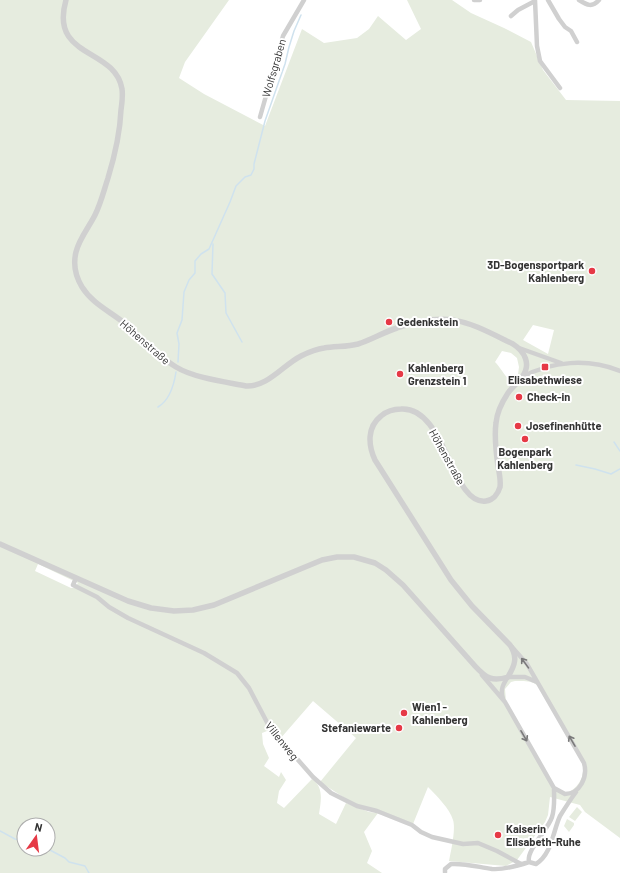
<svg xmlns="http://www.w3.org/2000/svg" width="620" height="873" font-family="Barlow,sans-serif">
<rect width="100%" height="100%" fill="#fff"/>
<!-- green -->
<path fill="#e6ecdf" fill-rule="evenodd" d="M 0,0 L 229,0 L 185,62 L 179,78 L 204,94 L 265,126 L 302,29 L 324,43 L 357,38 L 369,29 L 378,16 L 406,40 L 421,29 L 407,0 L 452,0 L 471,13 L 504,28 L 531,42 L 543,70 L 566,100 L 620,101 L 620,838 L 585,812 L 580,805 L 550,797 L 548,815 L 545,822 L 517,860 L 506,866 L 449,861 C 451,851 456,829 453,820 C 450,809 436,795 428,787 L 413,824 L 351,802 L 320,782 L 356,738 L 313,701 L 280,739 L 272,729 L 262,733 L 263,744 L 269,758 L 264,766 L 279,777 L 281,772 L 286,780 L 279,791 L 277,803 L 284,808 L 312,779 C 324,787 321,801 319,814 L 336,824 L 346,803 L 369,812 L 378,813 L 364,832 L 372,851 L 367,863 L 382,873 L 0,873 ZM 533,325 L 554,330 L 548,354 L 523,340 ZM 502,351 L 511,353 L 517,358 L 519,367 L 518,374 L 512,382 C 506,378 500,367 495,362 ZM 38,564 L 78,583 L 74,588 L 71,588 L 35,571 ZM 515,681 C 524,681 531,680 538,686 L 582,761 C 586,774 580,787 567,793 L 557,789 L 553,784 L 506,701 L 505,689 L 511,682 ZM 24,825 L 48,825 L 48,849 L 24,849 Z
M 577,807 L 582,812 L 575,821 L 569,817 Z
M 567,819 L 574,823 L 574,825 L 569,832 L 564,826 Z"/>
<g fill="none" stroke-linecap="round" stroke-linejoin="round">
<!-- stream -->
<path stroke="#cfe2ee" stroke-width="1.5" d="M 213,244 L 212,274 L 225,293 L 226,313 L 242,342
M 178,362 L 179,344 L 177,333 L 182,320 L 184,292 L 189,280 L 195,273 L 195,261 L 201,254 L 209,249 L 230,202 L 236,186 L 245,177 L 251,175 L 254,169 L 254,164 L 265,121 L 285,64 L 289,47 L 294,31 L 301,15
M 158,407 C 170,400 174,385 176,372
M 614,442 L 620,451
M 576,465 L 595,469 L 611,474 L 620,469
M 0,831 L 15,839 L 24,840
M 48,849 L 65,858 L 69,862 L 85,866 L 89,873"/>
<!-- minor -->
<path stroke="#d0d0d0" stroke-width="4.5" d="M 474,0 L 480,0
M 535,0 L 537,46 L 540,61 L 560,88
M 548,0 L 559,19 L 565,27 L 571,31 L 577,42
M 579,0 C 587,5 592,8 599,0
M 511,16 L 518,10 L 535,1
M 260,117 L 283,36 L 304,0
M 519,348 L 561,363
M 522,377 C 552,361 588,358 620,371
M 76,578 L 73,585 L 97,597 L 109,607 L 128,618 L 204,653 L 237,673 L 249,688 L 270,728 L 313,777 L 331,793 L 357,806 L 377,811 L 412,825 L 421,832 L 432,837 L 463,844 L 478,843 L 497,851 L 521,864
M 482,675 L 505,702 L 554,788 L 565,794 C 580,794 588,777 584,763 L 527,664 L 512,647
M 503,699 C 500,690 503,684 508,677 L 525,677 L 537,682
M 529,862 L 536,864 C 552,854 553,831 560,816 C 565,808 570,800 576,792
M 529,862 C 526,850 548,830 552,817 C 555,808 554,798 554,788
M 445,872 L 445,869 L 451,864 C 465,863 478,867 492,869 C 504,870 517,866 529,862"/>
<!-- tertiary -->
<path stroke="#d0d0d0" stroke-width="5.5" d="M 0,544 L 128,601 L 151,608 L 174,611 L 193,610 L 214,605 L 322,560 L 337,557 L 354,557 L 375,563 L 386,570 L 403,585 L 475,666 C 486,678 492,682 508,677 C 515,665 518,657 510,645 L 472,606 L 451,580 L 375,460 C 368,445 367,427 381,416 C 387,411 394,409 401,409 C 446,406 451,506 486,501 C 493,500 498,494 500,487 C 501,480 499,472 498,466 C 496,452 494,437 496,423 C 497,412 502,402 508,393 C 512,387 518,383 522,377 C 532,364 524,351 513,344 C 466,321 449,310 397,328 C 384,332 371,340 358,344 C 347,347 335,346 324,348 C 316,349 309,352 301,356 C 283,365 268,387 246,386 C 226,382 194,378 176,367 C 159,357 140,336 123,322 C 109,311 92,303 82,287 C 76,277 73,264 76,252 C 79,239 89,227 95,215 C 101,203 104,190 108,178 C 115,155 120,134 121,110 C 122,103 123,96 122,89 C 115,47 49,59 66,0"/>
</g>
<!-- one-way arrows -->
<defs><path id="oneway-shaft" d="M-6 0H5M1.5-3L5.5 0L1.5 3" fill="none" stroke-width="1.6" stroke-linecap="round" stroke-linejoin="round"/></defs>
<g stroke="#7a7a7a">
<use href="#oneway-shaft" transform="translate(525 663) rotate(-126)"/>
<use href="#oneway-shaft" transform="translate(524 736) rotate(60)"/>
<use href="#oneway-shaft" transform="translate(572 741) rotate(-120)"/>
</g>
<!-- markers -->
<g fill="#e63946" stroke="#fff" stroke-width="1.5">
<circle cx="592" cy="271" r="4"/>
<circle cx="389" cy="322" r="4"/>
<rect x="541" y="363" width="8" height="8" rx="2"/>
<circle cx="400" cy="374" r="4"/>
<circle cx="519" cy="397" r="4"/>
<circle cx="518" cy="426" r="4"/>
<circle cx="525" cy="439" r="4"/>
<circle cx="404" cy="713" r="4"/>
<circle cx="399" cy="728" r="4"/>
<circle cx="498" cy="835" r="4"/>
</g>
<g text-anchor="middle" stroke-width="4" stroke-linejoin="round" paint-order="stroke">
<!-- street labels -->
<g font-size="11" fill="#333" stroke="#fff">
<text transform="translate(274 68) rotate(-74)" y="4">Wolfsgraben</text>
<text transform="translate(145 342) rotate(41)" y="4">Höhenstraße</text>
<text transform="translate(447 457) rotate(61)" y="4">Höhenstraße</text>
<text transform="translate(282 741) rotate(51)" y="4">Villenweg</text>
</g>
<!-- poi labels -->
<g font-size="11" font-weight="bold" fill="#333" stroke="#fff" text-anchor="start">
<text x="584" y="269" text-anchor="end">3D-Bogensportpark<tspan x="584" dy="13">Kahlenberg</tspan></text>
<text x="397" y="326">Gedenkstein</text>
<text x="408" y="372">Kahlenberg<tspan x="408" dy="13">Grenzstein 1</tspan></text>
<text x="545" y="384" text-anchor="middle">Elisabethwiese</text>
<text x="527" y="401">Check-in</text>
<text x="526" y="430">Josefinenhütte</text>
<text x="525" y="456" text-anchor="middle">Bogenpark<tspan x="525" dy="13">Kahlenberg</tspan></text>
<text x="412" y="711">Wien1 -<tspan x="412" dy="13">Kahlenberg</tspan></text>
<text x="391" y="732" text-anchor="end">Stefaniewarte</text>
<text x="506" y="833">Kaiserin<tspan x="506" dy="13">Elisabeth-Ruhe</tspan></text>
</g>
</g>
<!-- north arrow -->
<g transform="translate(36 837) rotate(14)"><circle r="19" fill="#ffffff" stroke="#adadad"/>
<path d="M0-3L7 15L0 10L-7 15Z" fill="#e63946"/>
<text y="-6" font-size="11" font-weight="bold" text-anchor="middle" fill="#333333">N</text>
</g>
</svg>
